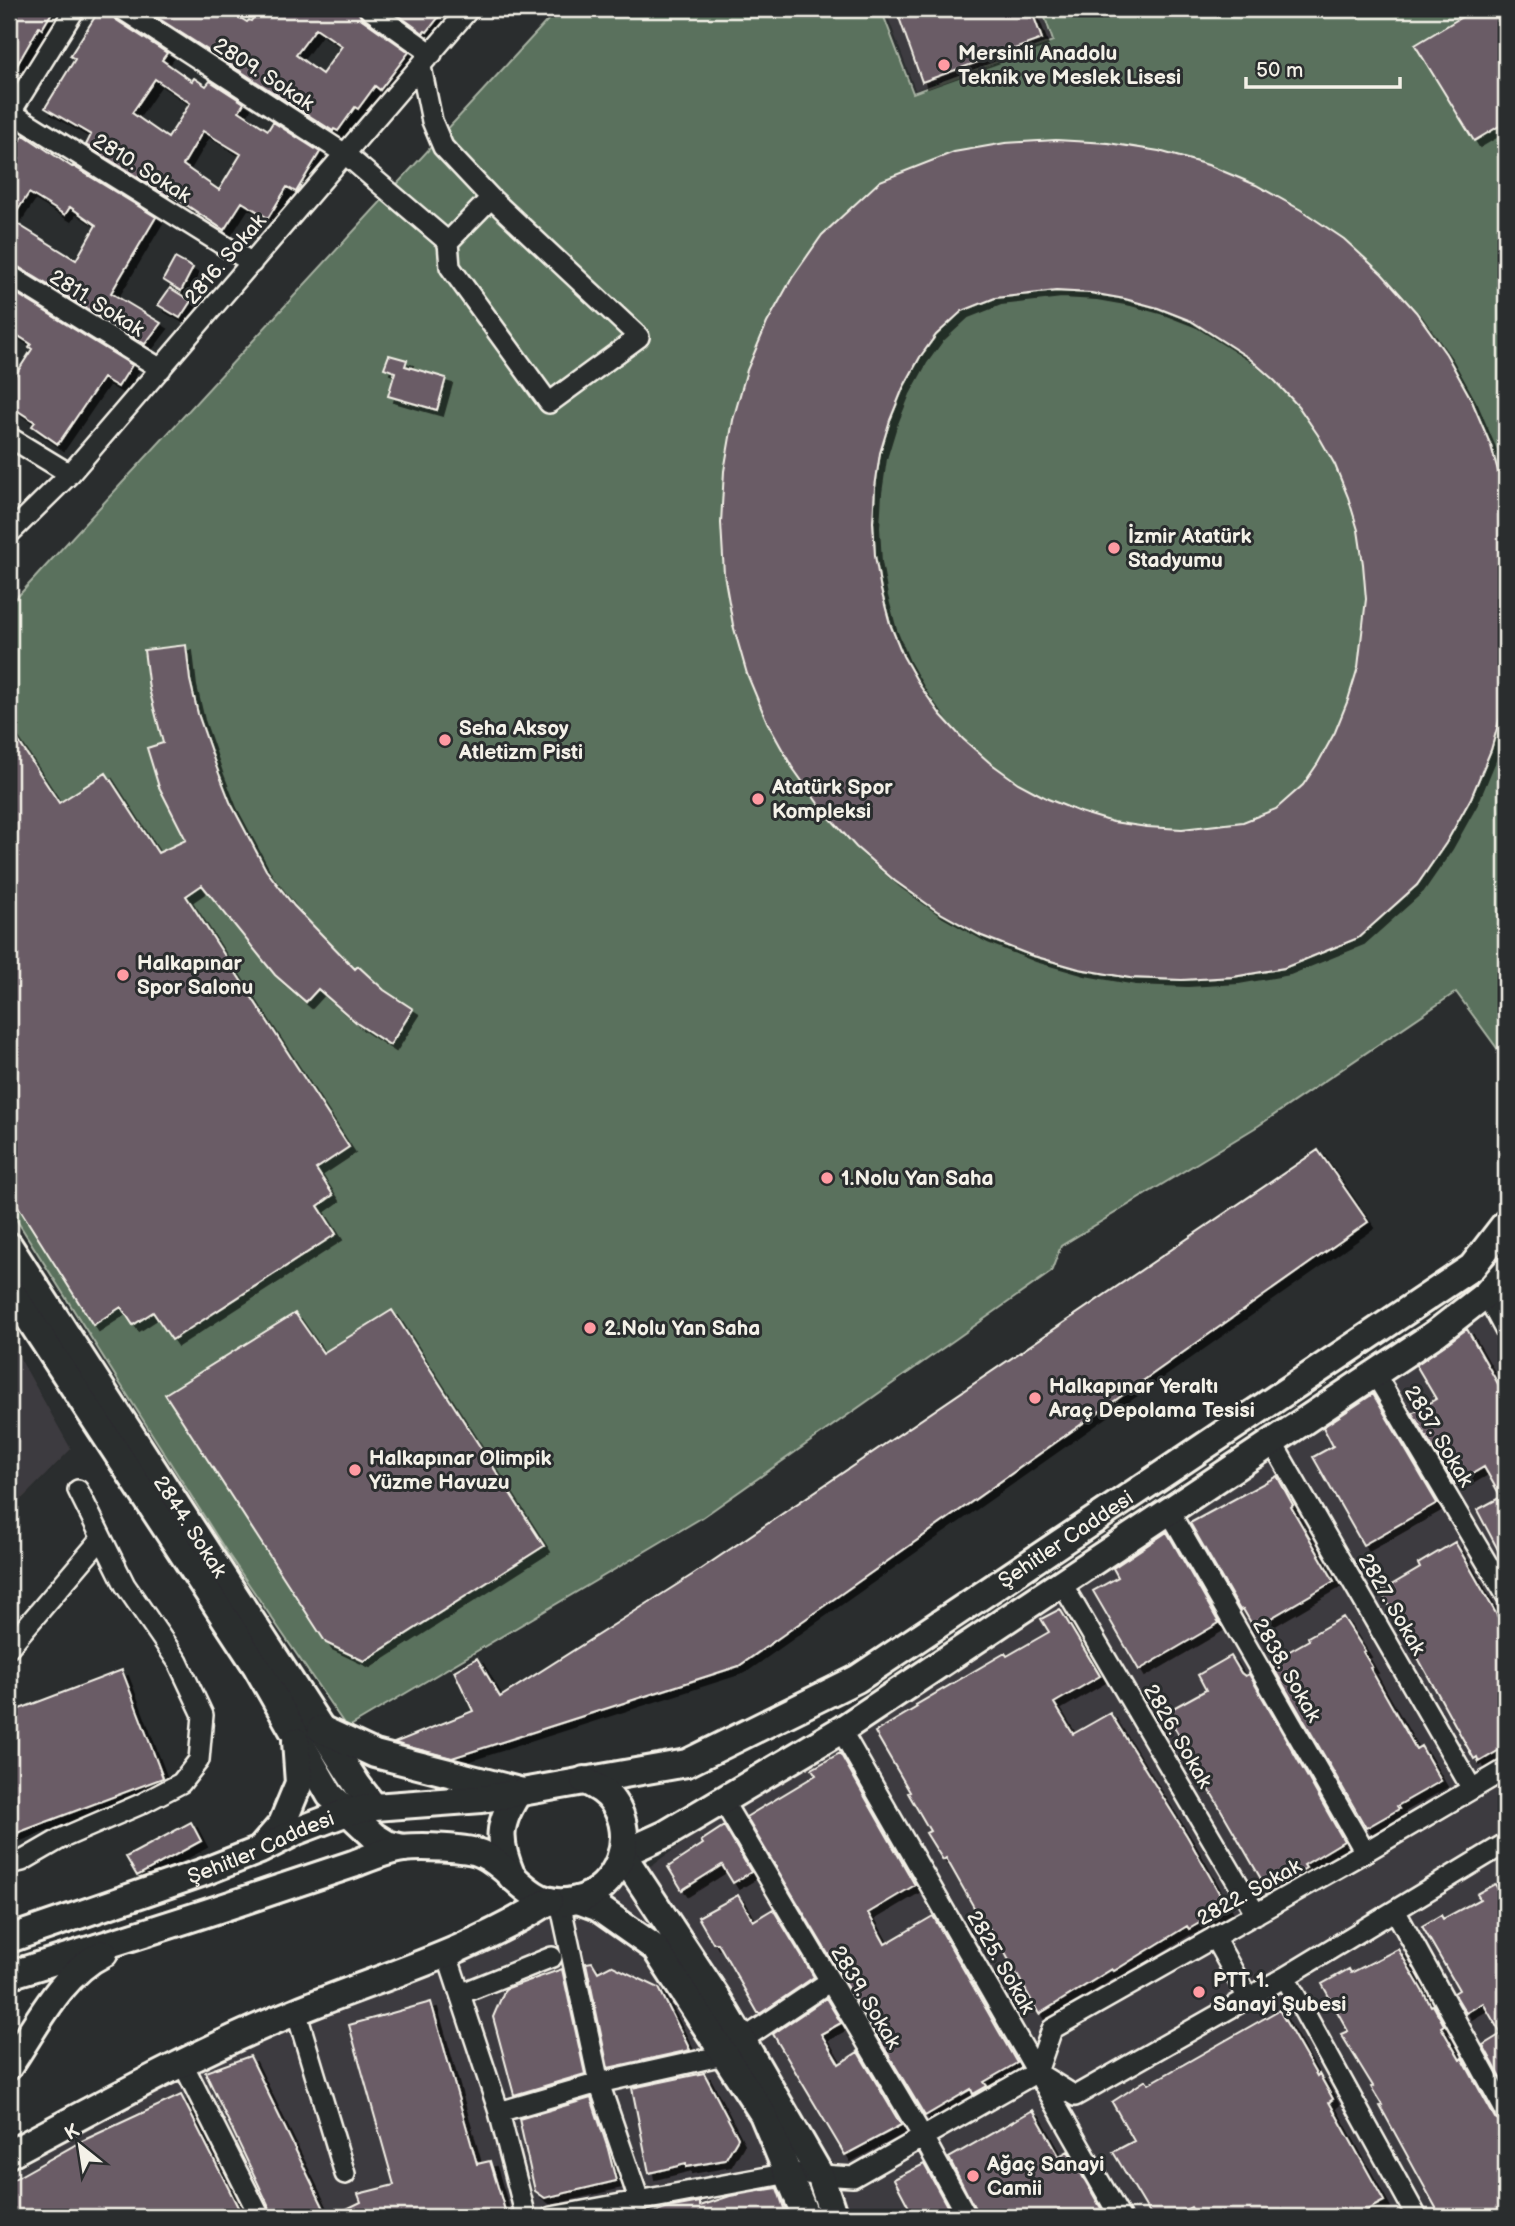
<svg xmlns="http://www.w3.org/2000/svg" width="1515" height="2226" font-family="'Balsamiq Sans',sans-serif">
<defs>
<filter id="shadow"><feDropShadow dx="6" dy="6" stdDeviation="0" flood-color="#0009"/></filter>
</defs>
<rect width="100%" height="100%" fill="#2a2d2e"/>
<filter id="ink" filterUnits="userSpaceOnUse"><feTurbulence type="fractalNoise" baseFrequency=".0143" numOctaves="2"/><feDisplacementMap in="SourceGraphic" scale="14" xChannelSelector="R" yChannelSelector="G"/><feConvolveMatrix kernelMatrix="1 2 1 2 8 2 1 2 1" color-interpolation-filters="sRGB"/></filter>
<g filter="url(#ink)">
<!-- built -->
<path fill="#3e3b3f" d="M 885,9 L 1040,9 L 1051,40 L 915,90 Z
M 1506,1266 L 1506,2217 L 9,2217 L 9,2174 L 158,2087 L 652,1865 Z
M 9,1339 L 71,1449 L 9,1512 Z"/>
<!-- green -->
<path fill="#5a715d" stroke="#a7b1a2" stroke-width="2" d="M 558,9 L 591,9 L 594,14 L 609,9 L 881,9 L 913,93 L 1053,41 L 1042,9 L 1506,9 L 1506,1052 L 1502,1055 L 1456,992 L 1258,1126 L 1061,1246 L 1051,1272 L 703,1517 L 347,1728 L 226,1551 L 9,1208 L 9,606 Z"/>
<!-- building -->
<path fill="#6b5b66" stroke="#f4f1e8" stroke-width="2" fill-rule="evenodd" filter="url(#shadow)" d="M 11,9 L 54,9 L 42,29 L 39,27 L 9,79 L 9,15 Z
M 100,9 L 110,9 L 115,19 L 167,53 L 162,60 L 192,81 L 194,78 L 206,86 L 210,81 L 244,103 L 239,111 L 268,130 L 273,122 L 320,152 L 296,192 L 287,187 L 268,218 L 242,202 L 224,230 L 170,194 L 168,196 L 86,145 L 91,135 L 45,108 L 75,59 L 70,56 ZM 155,79 L 190,103 L 168,138 L 132,113 ZM 203,131 L 241,154 L 219,190 L 183,165 Z
M 144,9 L 226,9 L 247,22 L 249,20 L 251,21 L 260,9 L 357,9 L 362,19 L 409,52 L 380,90 L 375,86 L 358,109 L 355,107 L 338,131 L 334,129 L 333,131 ZM 316,28 L 342,46 L 322,74 L 296,55 Z
M 390,9 L 445,9 L 427,32 L 425,31 L 423,33 Z
M 896,9 L 1031,9 L 1042,39 L 922,82 Z
M 1475,9 L 1499,9 L 1506,21 L 1506,122 L 1474,141 L 1415,45 Z
M 24,135 L 72,167 L 73,166 L 156,217 L 111,293 L 161,323 L 145,344 L 15,265 L 9,263 L 9,174 L 19,159 L 11,153 ZM 29,193 L 65,215 L 70,207 L 96,225 L 76,260 L 11,220 Z
M 1056,140 L 1108,143 L 1159,151 L 1208,165 L 1256,185 L 1301,210 L 1344,239 L 1382,274 L 1416,312 L 1446,354 L 1471,399 L 1491,446 L 1505,496 L 1506,696 L 1491,750 L 1471,798 L 1446,843 L 1417,885 L 1358,938 L 1284,968 L 1233,977 L 1182,980 L 1130,978 L 1079,969 L 1030,955 L 982,936 L 937,911 L 895,881 L 856,847 L 822,809 L 792,767 L 767,722 L 747,674 L 733,625 L 724,574 L 721,523 L 724,471 L 733,420 L 747,370 L 767,323 L 792,278 L 822,235 L 880,181 L 954,152 L 1005,143 ZM 1056,291 L 1091,293 L 1125,299 L 1158,308 L 1191,321 L 1249,358 L 1275,381 L 1298,406 L 1318,435 L 1335,465 L 1348,497 L 1358,530 L 1363,564 L 1366,599 L 1358,667 L 1348,700 L 1335,732 L 1318,763 L 1303,785 L 1276,809 L 1243,822 L 1182,829 L 1147,827 L 1113,822 L 1080,812 L 1048,799 L 1018,783 L 989,762 L 963,739 L 940,714 L 920,686 L 903,656 L 890,624 L 881,590 L 875,556 L 873,522 L 875,487 L 880,453 L 890,420 L 903,388 L 920,357 L 936,335 L 962,311 L 995,298 Z
M 175,258 L 193,268 L 181,291 L 163,280 Z
M 170,288 L 191,301 L 180,318 L 158,305 Z
M 9,289 L 132,365 L 118,387 L 103,378 L 58,444 L 32,426 L 35,422 L 9,405 L 9,385 L 32,349 L 29,347 L 31,344 L 9,330 Z
M 389,355 L 407,360 L 405,366 L 446,378 L 437,410 L 388,396 L 395,372 L 384,368 Z
M 186,645 L 190,680 L 198,714 L 216,766 L 230,802 L 266,870 L 294,906 L 355,969 L 358,966 L 384,990 L 413,1009 L 390,1045 L 358,1024 L 318,989 L 306,1002 L 275,975 L 202,885 L 186,896 L 349,1147 L 316,1169 L 333,1195 L 318,1206 L 336,1234 L 172,1340 L 153,1312 L 133,1325 L 121,1307 L 93,1325 L 9,1192 L 9,727 L 59,803 L 106,773 L 158,853 L 186,840 L 159,787 L 147,748 L 163,743 L 149,689 L 144,650 Z
M 1318,1150 L 1368,1222 L 739,1666 L 452,1758 L 394,1743 L 473,1711 L 454,1671 L 477,1658 L 500,1697 L 692,1575 Z
M 392,1310 L 544,1546 L 364,1661 L 326,1643 L 165,1394 L 295,1313 L 323,1353 Z
M 1467,1329 L 1506,1398 L 1506,1565 L 1477,1510 L 1501,1497 L 1484,1467 L 1455,1484 L 1412,1413 L 1436,1399 L 1416,1365 Z
M 1373,1394 L 1437,1503 L 1363,1545 L 1313,1457 L 1333,1446 L 1323,1427 Z
M 1277,1476 L 1293,1505 L 1291,1507 L 1334,1581 L 1254,1628 L 1243,1609 L 1240,1610 L 1190,1523 Z
M 1167,1532 L 1219,1623 L 1139,1670 L 1093,1591 L 1118,1577 L 1113,1568 Z
M 1455,1542 L 1506,1631 L 1506,1746 L 1479,1762 L 1477,1757 L 1474,1759 L 1381,1591 L 1420,1568 L 1418,1564 Z
M 1060,1609 L 1100,1676 L 1054,1703 L 1073,1734 L 1110,1713 L 1187,1836 L 1227,1907 L 1189,1929 L 1187,1926 L 1114,1971 L 1112,1969 L 1039,2014 L 1001,1946 L 982,1917 L 980,1918 L 946,1858 L 943,1860 L 926,1833 L 930,1831 L 908,1793 L 910,1792 L 875,1732 L 917,1707 L 916,1705 L 1005,1653 L 1007,1656 L 1049,1632 L 1041,1619 Z
M 1343,1617 L 1365,1651 L 1363,1652 L 1372,1667 L 1370,1668 L 1416,1749 L 1421,1746 L 1441,1781 L 1397,1806 L 1399,1809 L 1366,1828 L 1270,1662 L 1309,1640 L 1308,1637 Z
M 1231,1656 L 1241,1673 L 1245,1676 L 1249,1674 L 1344,1841 L 1304,1865 L 1306,1868 L 1289,1878 L 1285,1871 L 1264,1884 L 1202,1777 L 1203,1776 L 1189,1747 L 1186,1748 L 1166,1712 L 1206,1690 L 1198,1675 Z
M 122,1670 L 163,1778 L 9,1836 L 9,1713 Z
M 840,1753 L 915,1885 L 868,1913 L 885,1944 L 933,1916 L 1017,2063 L 984,2082 L 987,2086 L 973,2094 L 971,2089 L 925,2116 L 746,1817 L 816,1775 L 812,1769 Z
M 191,1822 L 201,1841 L 137,1876 L 126,1857 Z
M 724,1826 L 751,1872 L 733,1883 L 722,1865 L 682,1890 L 668,1867 L 703,1844 L 701,1841 Z
M 1495,1884 L 1506,1903 L 1506,2087 L 1483,2045 L 1501,2034 L 1483,2003 L 1466,2013 L 1454,1993 L 1459,1990 L 1422,1926 L 1441,1915 L 1443,1919 L 1480,1899 L 1477,1894 Z
M 738,1895 L 753,1921 L 773,1909 L 814,1977 L 761,2013 L 758,2013 L 718,1943 L 713,1943 L 698,1917 Z
M 1398,1949 L 1431,2006 L 1433,2005 L 1444,2025 L 1441,2027 L 1460,2060 L 1462,2058 L 1495,2118 L 1506,2124 L 1506,2217 L 1441,2217 L 1380,2106 L 1382,2105 L 1371,2087 L 1373,2086 L 1341,2034 L 1348,2031 L 1322,1984 L 1349,1969 L 1351,1973 Z
M 592,1962 L 598,1972 L 611,1965 L 659,1988 L 690,2050 L 608,2068 L 586,1963 Z
M 562,1969 L 585,2074 L 514,2095 L 493,2017 L 505,1989 Z
M 826,1998 L 841,2023 L 821,2034 L 839,2064 L 858,2052 L 901,2125 L 845,2155 L 773,2034 Z
M 431,2002 L 477,2164 L 490,2161 L 507,2217 L 330,2217 L 361,2202 L 358,2194 L 394,2185 L 349,2025 Z
M 1279,2010 L 1317,2076 L 1319,2074 L 1333,2099 L 1329,2102 L 1384,2201 L 1354,2217 L 1197,2217 L 1191,2207 L 1172,2217 L 1152,2217 L 1113,2152 L 1134,2141 L 1112,2102 L 1146,2080 L 1149,2084 Z
M 250,2056 L 328,2217 L 274,2217 L 205,2072 Z
M 704,2073 L 738,2138 L 725,2160 L 686,2167 L 686,2164 L 649,2173 L 632,2088 Z
M 181,2095 L 243,2217 L 9,2217 L 9,2182 L 84,2140 Z
M 591,2098 L 608,2149 L 616,2181 L 545,2198 L 535,2191 L 519,2119 Z
M 1033,2110 L 1059,2156 L 1068,2151 L 1106,2217 L 979,2217 L 949,2158 Z
M 924,2164 L 953,2217 L 914,2217 L 894,2179 Z
M 777,2188 L 787,2217 L 648,2217 L 648,2215 L 668,2208 L 700,2202 L 700,2206 L 730,2196 Z"/>
<g fill="none" stroke-linecap="round" stroke-linejoin="round">
<!-- minor casing -->
<g stroke="#f4f1e8" stroke-width="24">
<path id="minor" d="M 122,9 L 345,154 L 448,242 L 450,267 L 549,403 L 639,337 L 491,198 L 443,147 L 432,121 L 421,67
M 369,9 L 432,54
M 9,111 L 252,263
M 9,115 L 75,9
M 448,242 L 491,198
M 9,275 L 161,369
M 9,437 L 70,474
M 9,534 L 70,474 L 469,9
M 1496,1286 L 1486,1294 L 1506,1332
M 1375,1374 L 1506,1595
M 1272,1442 L 1472,1789
M 1169,1511 L 1365,1852
M 1061,1582 L 1256,1914
M 9,1647 L 101,1539
M 841,1730 L 1120,2217
M 723,1801 L 923,2137 L 967,2217
M 9,1864 L 22,1861 L 60,1839 L 141,1804 L 181,1783 L 199,1760 L 203,1715 L 178,1662 L 125,1585 L 78,1490
M 560,1902 L 599,2083 L 639,2200
M 1396,1912 L 1506,2112
M 1214,1937 L 1248,1998
M 447,1955 L 499,2112 L 526,2217
M 1285,1977 L 1417,2217
M 460,1994 L 552,1957
M 296,2011 L 345,2174
M 182,2062 L 260,2217
M 1041,2075 L 1075,2096 L 1285,1977 L 1506,1843
M 499,2112 L 599,2083 L 724,2055 L 742,2040 L 830,1981
M 551,2217 L 789,2173 L 853,2177 L 1037,2072 L 1052,2029 L 1365,1852 L 1506,1769"/>
</g>
<!-- major casing -->
<g stroke="#f4f1e8" stroke-width="32">
<g id="major">
<path id="s1" d="M 9,1246 L 358,1786 L 374,1807"/>
<path d="M 9,1288 L 257,1667 L 330,1795 L 374,1836 L 387,1844 L 403,1848"/>
<path d="M 321,1729 L 375,1754 L 519,1791 C 497,1824 497,1841 512,1877"/>
<path d="M 263,1846 L 282,1824 L 299,1783 L 296,1741"/>
<path d="M 622,1854 L 666,1834 L 841,1730 L 1436,1333 L 1486,1294 L 1506,1271"/>
<path d="M 622,1854 L 717,1998 L 742,2040 L 820,2175 L 834,2217"/>
<path d="M 578,1900 L 597,1907 L 655,1948 L 763,2114 L 806,2217"/>
<path id="s2" d="M 9,1939 L 201,1873 L 260,1850 L 297,1831 L 347,1812 L 374,1807 L 482,1799 L 687,1763 L 857,1679 L 1472,1267 L 1506,1223"/>
<path d="M 9,1975 C 97,1948 185,1921 272,1891 C 299,1882 326,1873 353,1864 C 369,1858 386,1850 403,1848 C 419,1846 468,1847 482,1854 C 517,1870 530,1913 577,1900 C 618,1890 638,1836 613,1802 C 606,1791 595,1786 584,1780"/>
<path d="M 9,2066 C 36,2027 59,1975 104,1953"/>
<path d="M 9,2154 C 103,2104 196,2052 295,2012 C 383,1976 468,1953 549,1901"/>
</g>
</g>
<!-- minor -->
<use href="#minor" stroke="#2a2d2e" stroke-width="19"/>
<!-- major -->
<use href="#major" stroke="#2a2d2e" stroke-width="26"/>
</g>
</g>
<!-- markers -->
<g fill="#ff9aa2" stroke="#2a2d2e" stroke-width="2.5">
<circle cx="944" cy="65" r="7"/>
<circle cx="1114" cy="548" r="7"/>
<circle cx="445" cy="740" r="7"/>
<circle cx="758" cy="799" r="7"/>
<circle cx="123" cy="975" r="7"/>
<circle cx="827" cy="1178" r="7"/>
<circle cx="590" cy="1328" r="7"/>
<circle cx="1035" cy="1398" r="7"/>
<circle cx="355" cy="1470" r="7"/>
<circle cx="1199" cy="1992" r="7"/>
<circle cx="973" cy="2176" r="7"/>
</g>
<g text-anchor="middle" stroke-width="6" stroke-linejoin="round" paint-order="stroke">
<!-- poi labels -->
<g font-size="21" font-weight="bold" fill="#f4f1e8" stroke="#2a2d2e" text-anchor="start">
<text x="958" y="60">Mersinli Anadolu<tspan x="958" dy="24">Teknik ve Meslek Lisesi</tspan></text>
<text x="1128" y="543">İzmir Atatürk<tspan x="1128" dy="24">Stadyumu</tspan></text>
<text x="459" y="735">Seha Aksoy<tspan x="459" dy="24">Atletizm Pisti</tspan></text>
<text x="772" y="794">Atatürk Spor<tspan x="772" dy="24">Kompleksi</tspan></text>
<text x="137" y="970">Halkapınar<tspan x="137" dy="24">Spor Salonu</tspan></text>
<text x="841" y="1185">1.Nolu Yan Saha</text>
<text x="604" y="1335">2.Nolu Yan Saha</text>
<text x="1049" y="1393">Halkapınar Yeraltı<tspan x="1049" dy="24">Araç Depolama Tesisi</tspan></text>
<text x="369" y="1465">Halkapınar Olimpik<tspan x="369" dy="24">Yüzme Havuzu</tspan></text>
<text x="1213" y="1987">PTT 1.<tspan x="1213" dy="24">Sanayi Şubesi</tspan></text>
<text x="987" y="2171">Ağaç Sanayi<tspan x="987" dy="24">Camii</tspan></text>
</g>
<!-- street labels -->
<g font-size="21" fill="#f4f1e8" stroke="#2a2d2e">
<text transform="translate(264 74) rotate(33)" y="7">2809. Sokak</text>
<text transform="translate(142 168) rotate(32)" y="7">2810. Sokak</text>
<text transform="translate(225 259) rotate(-49)" y="7">2816. Sokak</text>
<text transform="translate(97 303) rotate(32)" y="7">2811. Sokak</text>
<text transform="translate(1439 1436) rotate(59)" y="7">2837. Sokak</text>
<text dy="7" stroke="none"><textPath href="#s1" startOffset="334">2844. Sokak</textPath></text>
<text dy="7" stroke="none"><textPath href="#s2" startOffset="1146">Şehitler Caddesi</textPath></text>
<text transform="translate(1392 1604) rotate(60)" y="7">2827. Sokak</text>
<text transform="translate(1287 1670) rotate(60)" y="7">2838. Sokak</text>
<text transform="translate(1178 1736) rotate(60)" y="7">2826. Sokak</text>
<text dy="7" stroke="none"><textPath href="#s2" startOffset="268">Şehitler Caddesi</textPath></text>
<text transform="translate(1249 1892) rotate(-29)" y="7">2822. Sokak</text>
<text transform="translate(1001 1962) rotate(60)" y="7">2825. Sokak</text>
<text transform="translate(866 1997) rotate(59)" y="7">2839. Sokak</text>
</g>
</g>
<!-- margin -->
<rect width="1515" height="2226" fill="none" stroke="#2a2d2e" stroke-width="35"/>
<rect x="18" y="18" width="1480" height="2191" fill="none" stroke="#f4f1e8" stroke-width="2.5" filter="url(#ink)"/>
<!-- north arrow -->
<g transform="translate(80 2146) rotate(330)" stroke="#2a2d2e" stroke-width="5" paint-order="stroke">
<path d="M0-5L12 26L0 18L-12 26Z" fill="#f4f1e8"/>
<text y="-10" font-size="19" font-weight="bold" text-anchor="middle" fill="#f4f1e8">K</text>
</g>
<!-- scale -->
<path d="M1246 77v10h154v-10" fill="none" stroke="#f4f1e8" stroke-width="3.5"/>
<text x="1256" y="77" font-size="21" fill="#f4f1e8" stroke="#2a2d2e" stroke-width="5" paint-order="stroke">50 m</text>
</svg>
